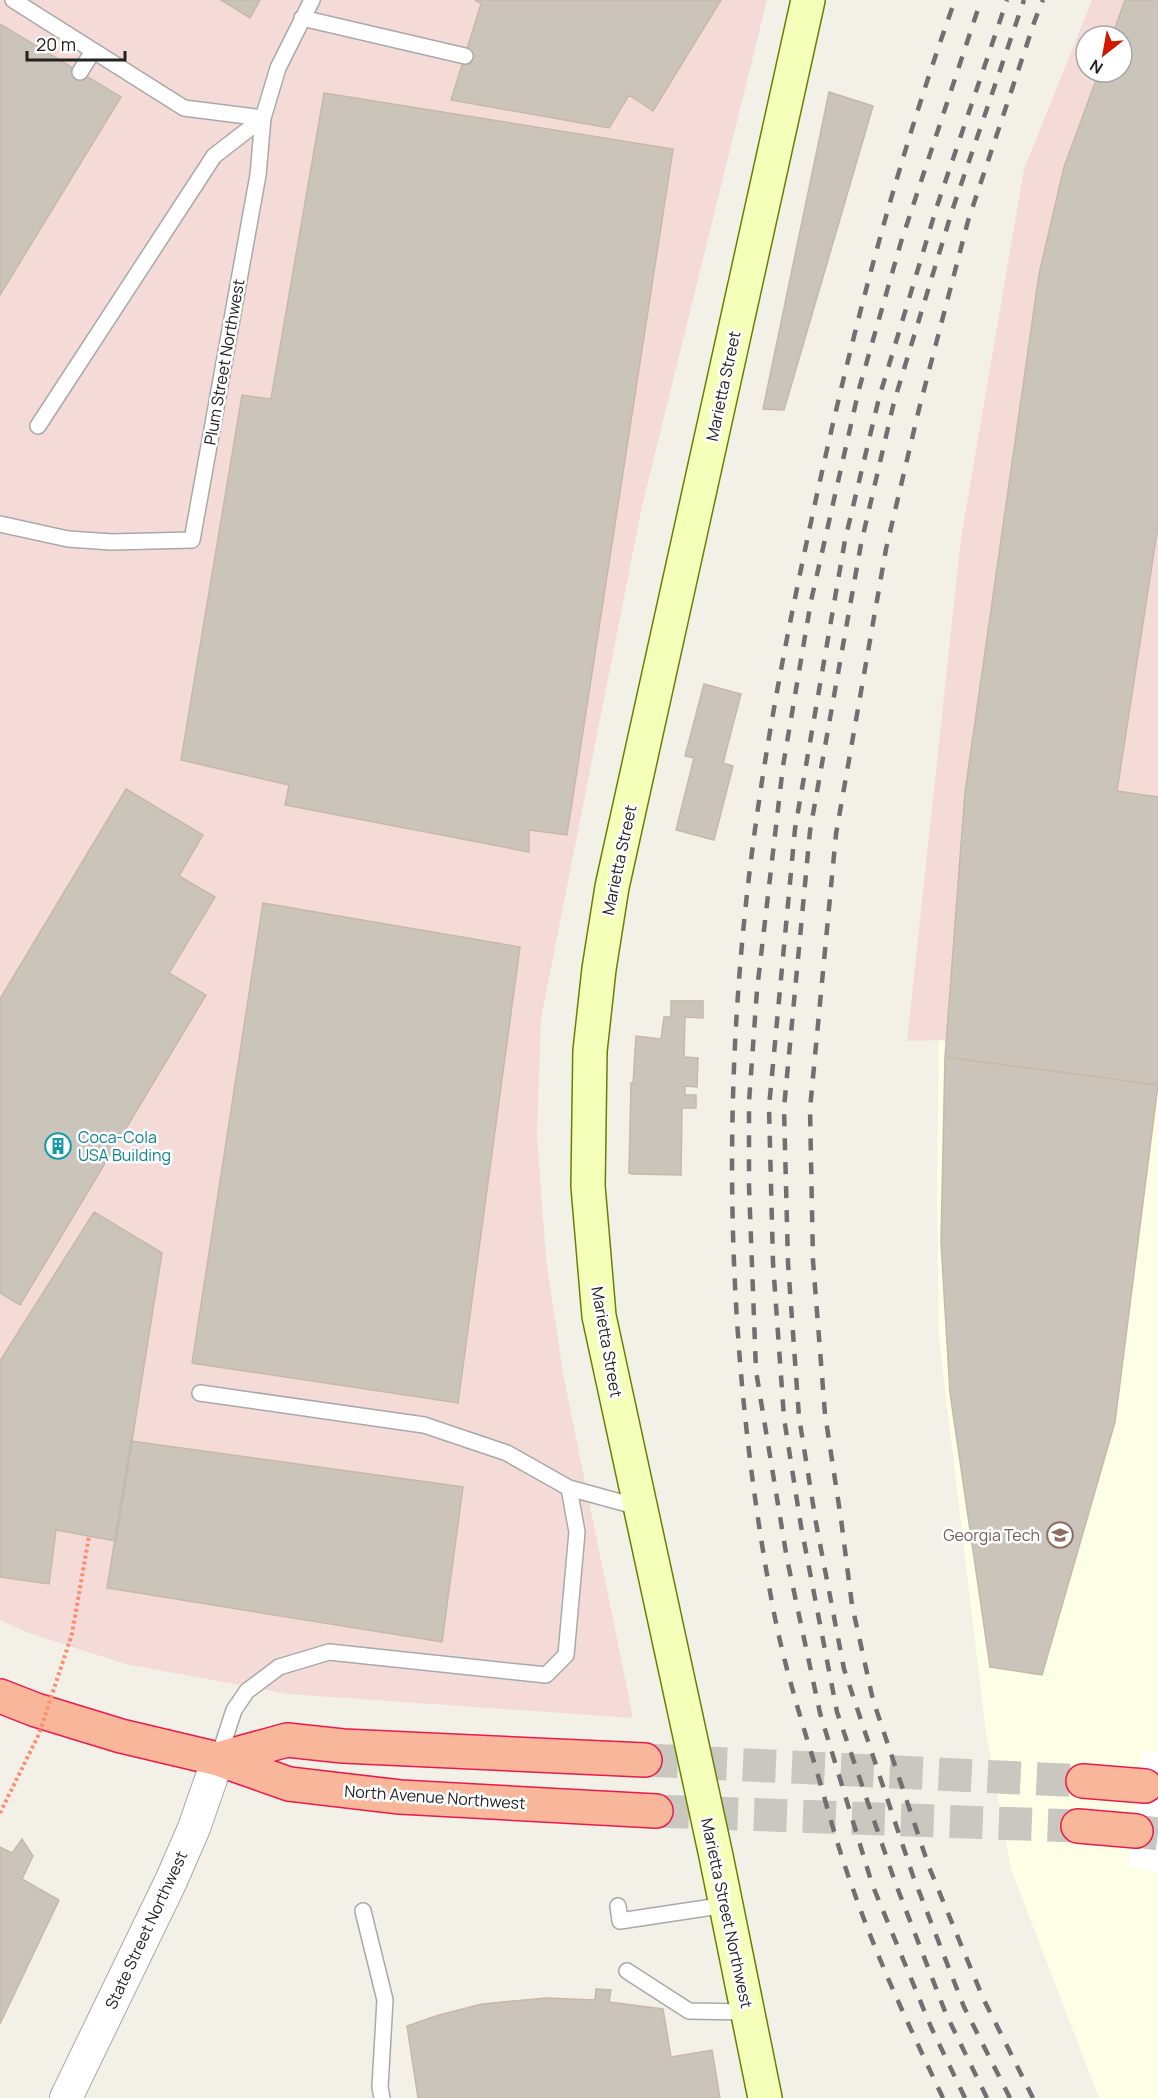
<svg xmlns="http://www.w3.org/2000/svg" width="1158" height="2098" font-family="Manrope,sans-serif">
<rect width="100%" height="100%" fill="#f3f0e8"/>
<!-- commercial -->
<path fill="#f4dbd7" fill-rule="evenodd" d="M 0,0 L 767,0 L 642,506 L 541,1019 L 537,1135 L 546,1259 L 563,1373 L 633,1718 L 289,1694 L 125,1664 L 29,1633 L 0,1620 Z
M 1092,0 L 1158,0 L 1158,1079 L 939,1040 L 907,1041 L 961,538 L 1024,169 ZM 1086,36 L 1122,36 L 1122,72 L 1086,72 Z"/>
<!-- education -->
<path fill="#fcffe5" d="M 939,1040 L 1158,1079 L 1158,2098 L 1099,2098 L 1011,1869 L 986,1733 L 939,1338 L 937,1180 Z"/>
<!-- pier -->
<path fill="#fff" d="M 1142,1751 L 1158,1753 L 1158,1871 L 1129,1867 Z"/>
<!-- building -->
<path fill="#cbc4ba" stroke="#c6b9a9" stroke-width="1.5" d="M 221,0 L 260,0 L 250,18 Z
M 475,0 L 721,0 L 653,111 L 629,95 L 609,128 L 451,100 L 481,4 Z
M 1125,0 L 1158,0 L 1158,526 L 1117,791 L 1158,797 L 1158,1085 L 945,1057 L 965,792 L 1039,274 L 1064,167 L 1099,72 L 1122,72 L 1122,36 L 1112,36 Z
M 0,24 L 121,97 L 0,295 Z
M 829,92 L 873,106 L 784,410 L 763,409 Z
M 324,93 L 673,149 L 567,835 L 529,830 L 529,852 L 285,805 L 289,785 L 181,760 L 242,395 L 271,399 Z
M 704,684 L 741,694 L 723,763 L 733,766 L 714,840 L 676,830 L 694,758 L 685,756 Z
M 126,789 L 203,835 L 179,876 L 215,897 L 169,973 L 206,995 L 20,1305 L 0,1293 L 0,999 Z
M 263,903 L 520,947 L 458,1403 L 192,1363 Z
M 671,1001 L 703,1001 L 703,1018 L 685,1017 L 684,1057 L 698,1058 L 697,1087 L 685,1086 L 685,1095 L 696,1095 L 696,1108 L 682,1108 L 681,1175 L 632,1174 L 629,1173 L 631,1083 L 633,1084 L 636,1036 L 661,1039 L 664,1017 L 671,1017 Z
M 945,1057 L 1158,1085 L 1115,1422 L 1042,1675 L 990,1667 L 950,1393 L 941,1242 Z
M 94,1212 L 162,1253 L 116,1541 L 56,1530 L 49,1584 L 0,1577 L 0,1361 Z
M 131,1441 L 463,1487 L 442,1642 L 107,1588 Z
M 22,1839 L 33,1856 L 22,1879 L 59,1900 L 0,2024 L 0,1847 L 12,1853 Z
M 596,1989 L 611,1990 L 609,2002 L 663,2009 L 671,2057 L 712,2050 L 720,2098 L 418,2098 L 407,2026 L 439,2015 L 482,2004 L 546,1998 L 595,2000 Z"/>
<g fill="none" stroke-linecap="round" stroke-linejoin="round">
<!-- trunk-tunnel -->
<path stroke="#c9c7c0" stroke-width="33" stroke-dasharray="33 16" stroke-linecap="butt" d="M 645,1760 L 1083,1781
M 656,1811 L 1078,1826
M 1136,1831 L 1158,1834"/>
<!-- service casing -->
<g stroke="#a9a9a9" stroke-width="18">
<path id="service" d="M 13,0 L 184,108 L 263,118
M 302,18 L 465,56
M 80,72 L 93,51
M 38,426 L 214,156 L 263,118
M 0,524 L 68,539 L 112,542 L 192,540 L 258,175 L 263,118 L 278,68 L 312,0
M 200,1393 L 424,1425 L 507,1453 L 569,1488 L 642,1508
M 218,1759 L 234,1710 L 247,1691 L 279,1667 L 329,1652 L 546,1675 L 566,1655 L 577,1532 L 569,1488
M 618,1906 L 620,1921 L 726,1905
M 363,1911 L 385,2000 L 380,2087 L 382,2098
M 627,1971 L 689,2011 L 748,2012"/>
</g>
<!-- minor casing -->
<g stroke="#a9a9a9" stroke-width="34">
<path id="minor" d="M 66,2098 L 171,1881 L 194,1828 L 218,1759"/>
</g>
<!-- secondary casing -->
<g stroke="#658200" stroke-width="36">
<path id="secondary" d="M 765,2098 L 716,1856 L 599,1316 L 588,1186 L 590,1051 L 599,969 L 612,887 L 808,0"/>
</g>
<!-- trunk casing -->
<g stroke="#ec1a4a" stroke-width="36">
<path id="trunk" d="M 0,1696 L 36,1710 L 121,1736 L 218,1759 L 289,1784 L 400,1797 L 656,1811
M 218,1759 L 287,1740 L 343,1746 L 645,1760
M 1083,1781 L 1145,1786
M 1078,1826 L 1136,1831"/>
</g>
<!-- service -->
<use href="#service" stroke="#fff" stroke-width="15"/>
<!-- minor -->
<use href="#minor" stroke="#fff" stroke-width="32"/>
<!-- secondary -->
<use href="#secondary" stroke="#f4ffba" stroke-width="33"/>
<!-- trunk -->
<use href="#trunk" stroke="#f8b69a" stroke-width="33"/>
<!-- rail -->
<path stroke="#707070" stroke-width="4.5" stroke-dasharray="12 12" stroke-linecap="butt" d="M 943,2098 C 911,2030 878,1961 853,1889 C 838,1849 827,1806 815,1765 C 798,1710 781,1654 771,1597 C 728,1362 721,1122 748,885 C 762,763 785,642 811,522 C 849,345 894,170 955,0
M 965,2098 L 931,2027 L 872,1884 L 820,1713 L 787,1559 L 756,1371 L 749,1186 L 749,1102 L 757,990 L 783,766 L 811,601 L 859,389 L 901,242 L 981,0
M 987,2098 L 946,2014 L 895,1882 L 837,1712 L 801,1526 L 784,1418 L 773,1263 L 769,1107 L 795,829 L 845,540 L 879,398 L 937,206 L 1007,0
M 1010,2098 L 964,2007 L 913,1876 L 844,1669 L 816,1523 L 799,1417 L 788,1263 L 784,1108 L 810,831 L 861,544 L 894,402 L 952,211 L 1024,0
M 1033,2098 L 983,1998 L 929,1867 L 873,1700 L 852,1605 L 841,1519 L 825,1414 L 813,1261 L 810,1109 L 836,834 L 886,549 L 919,409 L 968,221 L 1035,20 L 1043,0"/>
<!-- path-bridge -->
<path stroke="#ff8c6d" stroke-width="4" stroke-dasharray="3 3" stroke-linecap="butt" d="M 0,1813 L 39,1734 L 72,1634 L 89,1536"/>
</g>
<!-- icons -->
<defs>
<g id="building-ring" transform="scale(1.35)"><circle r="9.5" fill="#fff" stroke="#0f9aa8" stroke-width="1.5"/><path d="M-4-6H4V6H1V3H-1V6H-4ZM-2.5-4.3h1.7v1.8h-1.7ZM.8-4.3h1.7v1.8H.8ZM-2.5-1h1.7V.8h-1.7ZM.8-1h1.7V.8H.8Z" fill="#0f9aa8"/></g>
<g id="university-ring" transform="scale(1.35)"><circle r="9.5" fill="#fff" stroke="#8d6e63" stroke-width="1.5"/><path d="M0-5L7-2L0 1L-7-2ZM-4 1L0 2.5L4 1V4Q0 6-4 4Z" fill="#8d6e63"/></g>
</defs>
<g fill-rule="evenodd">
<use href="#building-ring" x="58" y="1146"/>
<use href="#university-ring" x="1060" y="1535"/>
</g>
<g text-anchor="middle" stroke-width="5" stroke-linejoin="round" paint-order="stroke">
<!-- street labels -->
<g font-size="16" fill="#222" stroke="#fff">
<text transform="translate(224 362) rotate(-80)" y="6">Plum Street Northwest</text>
<text transform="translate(723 386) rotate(-78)" y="6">Marietta Street</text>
<text transform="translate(619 860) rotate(-78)" y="6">Marietta Street</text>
<text transform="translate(607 1342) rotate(80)" y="6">Marietta Street</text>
<text transform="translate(435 1797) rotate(4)" y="6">North Avenue Northwest</text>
<text transform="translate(727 1913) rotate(78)" y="6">Marietta Street Northwest</text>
<text transform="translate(146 1930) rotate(-65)" y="6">State Street Northwest</text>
</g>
<!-- culture labels -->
<g font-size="16" fill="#0d838f" stroke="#fff" text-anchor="start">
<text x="78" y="1143">Coca-Cola<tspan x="78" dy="18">USA Building</tspan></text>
</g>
<!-- education labels -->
<g font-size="16" fill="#785e54" stroke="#fff" text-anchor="end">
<text x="1040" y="1541">Georgia Tech</text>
</g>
</g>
<!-- north arrow -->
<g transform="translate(1104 54) rotate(211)"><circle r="28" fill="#ffffff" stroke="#a7a7a7" stroke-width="1.5"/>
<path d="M0-4.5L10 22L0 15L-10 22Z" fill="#d41800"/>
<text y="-9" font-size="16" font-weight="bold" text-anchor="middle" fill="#222222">N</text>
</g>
<!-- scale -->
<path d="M27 51v9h98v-9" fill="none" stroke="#222222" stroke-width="3"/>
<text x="36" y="51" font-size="18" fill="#222222" stroke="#ffffff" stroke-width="4.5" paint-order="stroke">20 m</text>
</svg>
